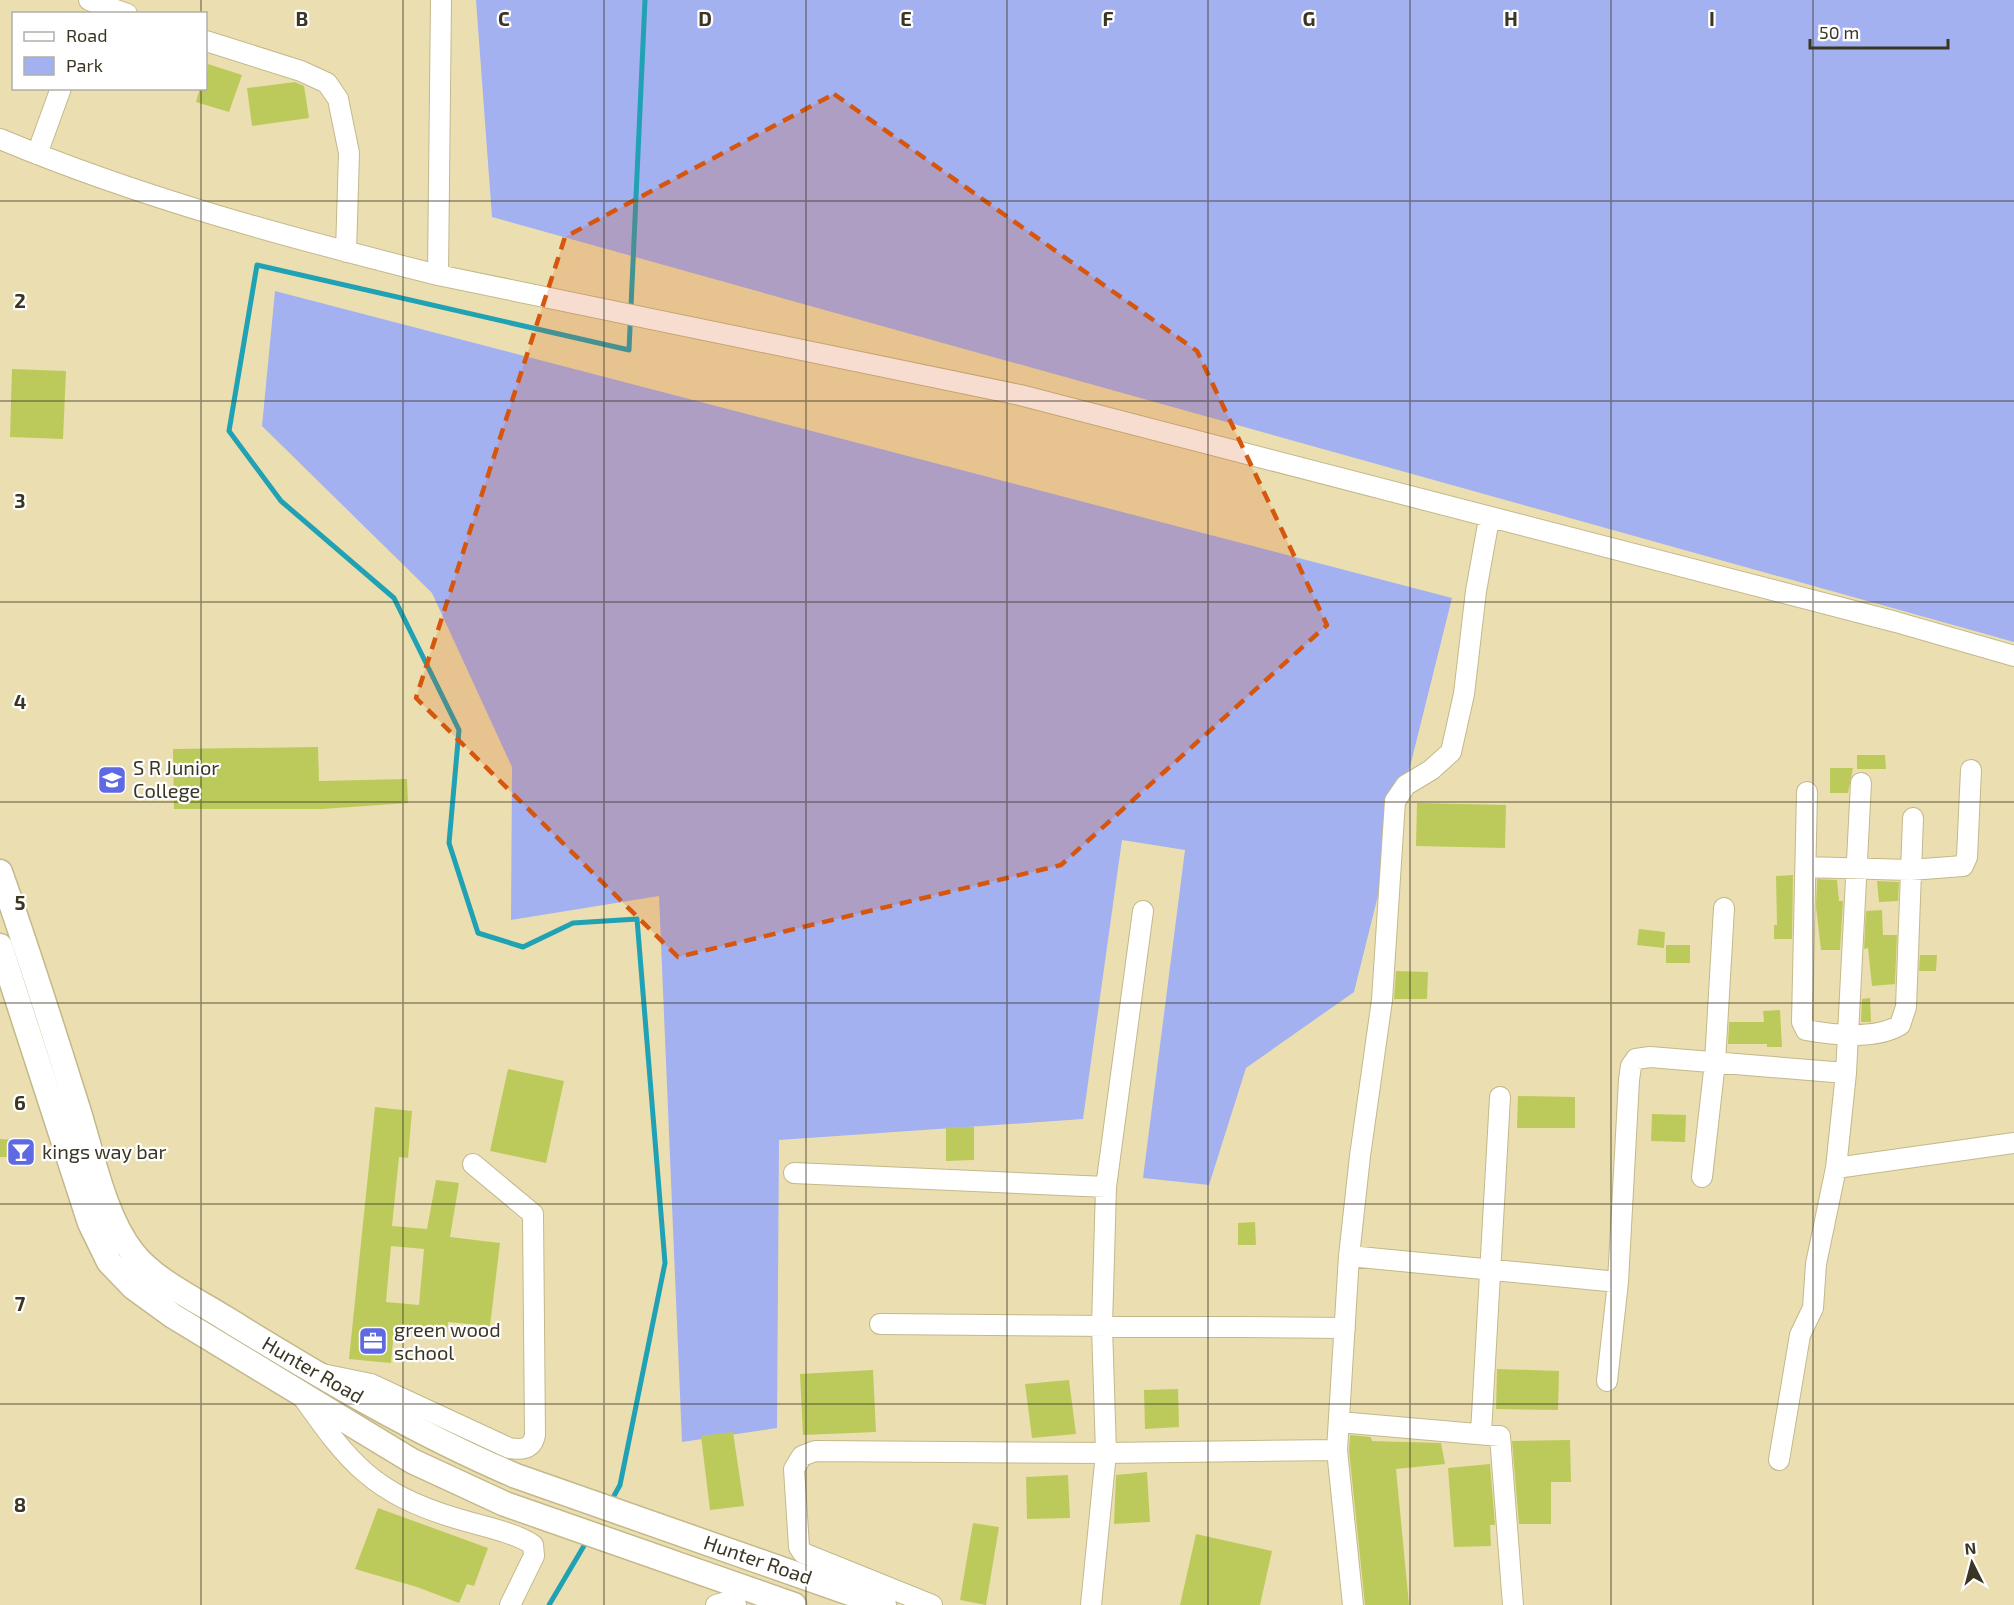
<svg xmlns="http://www.w3.org/2000/svg" width="2014" height="1605" font-family="'Exo 2',sans-serif">
<rect width="100%" height="100%" fill="#ebdfb1"/>
<!-- green -->
<path fill="#a4b1f1" d="M 476,0 L 2014,0 L 2014,642 L 492,217 Z
M 275,291 L 1452,598 L 1354,992 L 1246,1068 L 1209,1185 L 1143,1178 L 1185,850 L 1122,840 L 1083,1119 L 779,1140 L 777,1428 L 682,1442 L 659,896 L 511,920 L 512,767 L 432,593 L 262,426 Z"/>
<g fill="none" stroke-linecap="round" stroke-linejoin="round">
<!-- stream -->
<path stroke="#21a1b4" stroke-width="5" d="M 610,1503 L 620,1485 L 665,1263 L 637,919 L 573,923 L 523,947 L 478,933 L 449,843 L 459,730 L 394,598 L 281,501 L 229,431 L 257,265 L 629,350 L 645,0
M 549,1605 L 588,1539"/>
</g>
<!-- building -->
<path fill="#bcca5b" fill-rule="evenodd" d="M 208,64 L 242,75 L 229,112 L 196,102 L 200,88 L 206,88 Z
M 295,82 L 304,86 L 309,118 L 252,126 L 247,88 Z
M 12,369 L 66,371 L 63,439 L 10,437 Z
M 318,747 L 319,781 L 407,779 L 408,803 L 322,809 L 174,809 L 173,749 Z
M 1857,755 L 1885,755 L 1886,769 L 1857,769 Z
M 1830,768 L 1853,768 L 1848,793 L 1830,793 Z
M 1417,803 L 1506,805 L 1505,848 L 1416,846 Z
M 1793,875 L 1792,939 L 1774,939 L 1774,925 L 1777,925 L 1776,876 Z
M 1817,879 L 1837,880 L 1839,901 L 1843,901 L 1840,950 L 1821,950 L 1816,907 Z
M 1877,881 L 1899,882 L 1898,901 L 1879,902 Z
M 1882,910 L 1883,935 L 1897,935 L 1895,984 L 1872,986 L 1868,948 L 1864,949 L 1866,911 Z
M 1639,929 L 1665,932 L 1664,948 L 1637,945 Z
M 1666,945 L 1690,945 L 1690,963 L 1666,963 Z
M 1920,955 L 1937,955 L 1936,971 L 1919,971 Z
M 1396,971 L 1428,972 L 1427,999 L 1394,999 Z
M 1870,998 L 1871,1022 L 1861,1022 L 1862,999 Z
M 1780,1010 L 1782,1047 L 1767,1047 L 1767,1044 L 1728,1044 L 1729,1022 L 1764,1022 L 1763,1011 Z
M 508,1069 L 564,1081 L 546,1163 L 490,1151 Z
M 1518,1096 L 1575,1097 L 1575,1128 L 1517,1128 Z
M 375,1107 L 412,1111 L 408,1158 L 399,1157 L 392,1226 L 427,1229 L 436,1180 L 459,1183 L 450,1237 L 500,1243 L 490,1326 L 448,1322 L 447,1335 L 394,1330 L 391,1363 L 349,1359 ZM 391,1246 L 424,1249 L 419,1305 L 386,1302 Z
M 1652,1114 L 1686,1115 L 1685,1142 L 1651,1141 Z
M 946,1127 L 974,1127 L 974,1160 L 946,1161 Z
M 0,1139 L 16,1140 L 15,1157 L 0,1157 Z
M 1255,1222 L 1256,1245 L 1238,1245 L 1238,1223 Z
M 1497,1369 L 1559,1371 L 1558,1410 L 1496,1409 Z
M 873,1370 L 876,1432 L 803,1435 L 800,1374 Z
M 1069,1380 L 1076,1434 L 1032,1438 L 1025,1384 Z
M 1178,1389 L 1179,1427 L 1145,1429 L 1144,1390 Z
M 733,1432 L 744,1506 L 710,1510 L 701,1436 Z
M 1350,1435 L 1371,1437 L 1372,1441 L 1441,1443 L 1445,1464 L 1396,1469 L 1409,1605 L 1365,1605 L 1349,1450 Z
M 1570,1440 L 1571,1482 L 1551,1482 L 1551,1524 L 1519,1524 L 1512,1441 Z
M 1490,1464 L 1495,1525 L 1490,1525 L 1491,1546 L 1454,1547 L 1448,1468 Z
M 1147,1472 L 1150,1522 L 1114,1524 L 1116,1475 Z
M 1068,1475 L 1070,1518 L 1027,1519 L 1026,1477 Z
M 378,1508 L 488,1548 L 474,1586 L 467,1584 L 459,1603 L 417,1587 L 355,1569 Z
M 973,1523 L 999,1527 L 986,1605 L 960,1600 Z
M 1196,1534 L 1272,1551 L 1260,1605 L 1180,1605 Z"/>
<g fill="none" stroke-linecap="round" stroke-linejoin="round">
<!-- minor casing -->
<g stroke="#c4b88b" stroke-width="22">
<path id="minor" d="M 89,0 L 127,14
M 206,41 L 301,71 L 327,83 L 338,99 L 349,153 L 346,252
M 0,139 C 141,198 290,238 438,275 L 1020,395 L 1896,622 L 2014,656
M 37,154 L 61,88
M 438,275 L 441,0
M 1807,792 L 1802,1022 L 1806,1030 C 1833,1035 1875,1040 1900,1025 L 1906,1007 L 1913,818
M 1806,867 L 1910,870 L 1963,866 L 1967,857 L 1971,770
M 1836,1168 L 2014,1143
M 794,1173 L 1106,1187
M 1702,1177 L 1715,1062 L 1724,908
M 1349,1256 L 1618,1282 L 1629,1080 L 1631,1066 L 1636,1059 L 1650,1057 L 1846,1073
M 880,1324 L 1345,1328
M 322,1374 L 371,1384 L 509,1448 C 521,1450 532,1450 535,1435 L 533,1214 L 473,1164
M 1607,1381 L 1618,1282
M 302,1396 C 349,1463 373,1493 455,1518 C 477,1525 515,1532 533,1545 L 534,1556 L 510,1605
M 1339,1422 L 1500,1436 L 1513,1605
M 1481,1433 L 1500,1097
M 1779,1460 L 1800,1335 L 1813,1308 L 1816,1264 L 1836,1168 L 1846,1073 L 1861,783
M 716,1605 L 727,1602 L 736,1605
M 932,1605 L 803,1553 L 799,1547 L 794,1469 L 802,1456 L 815,1451 L 1106,1453 L 1337,1450
M 1091,1605 L 1106,1453 L 1102,1326 L 1106,1187 L 1143,911
M 1353,1605 L 1337,1450 L 1349,1256 L 1360,1156 L 1382,1000 L 1395,801 L 1406,785 L 1431,770 L 1451,752 L 1464,694 L 1476,591 L 1489,519"/>
</g>
<!-- tertiary casing -->
<g stroke="#c4b88b" stroke-width="27">
<path id="tertiary" d="M 0,872 C 28,950 53,1030 78,1109 C 92,1153 104,1217 133,1253 C 155,1281 195,1299 225,1318 C 319,1376 415,1433 516,1476 L 884,1605
M 0,946 L 90,1223 L 109,1262 L 133,1287 L 173,1316 L 412,1461 L 505,1504 L 794,1605"/>
</g>
<!-- minor -->
<use href="#minor" stroke="#fff" stroke-width="20"/>
<!-- tertiary -->
<use href="#tertiary" stroke="#fff" stroke-width="24"/>
</g>
<!-- marked area -->
<path fill="#d7560e" fill-opacity="0.2" stroke="#d7560e" stroke-width="4.5" stroke-dasharray="12 8" stroke-linejoin="round" d="M 834,94 L 1197,351 L 1327,625 L 1061,865 L 678,957 L 416,698 L 565,237 Z"/>
<!-- grid -->
<path fill="none" stroke="#3b3624" stroke-width="1.5" stroke-opacity="0.55" d="M 201,0 L 201,14M 403,0 L 403,1605M 604,0 L 604,1605M 806,0 L 806,1605M 1007,0 L 1007,1605M 1208,0 L 1208,1605M 1410,0 L 1410,1605M 1611,0 L 1611,1605M 1813,0 L 1813,1605M 201,88 L 201,1605M 0,201 L 2014,201M 0,401 L 2014,401M 0,602 L 2014,602M 0,802 L 2014,802M 0,1003 L 2014,1003M 0,1204 L 2014,1204M 0,1404 L 2014,1404"/>
<!-- icons -->
<defs>
<g id="university-square" transform="scale(1.5)"><rect x="-9" y="-9" width="18" height="18" rx="4" fill="#5f69e1" stroke="#fff"/><path d="M0-5L7-2L0 1L-7-2ZM-4 1L0 2.5L4 1V4Q0 6-4 4Z" fill="#fff"/></g>
<g id="bar-square" transform="scale(1.5)"><rect x="-9" y="-9" width="18" height="18" rx="4" fill="#5f69e1" stroke="#fff"/><path d="M-6-5H6L.8 .8V4.5H3.5V6h-7V4.5H-.8V.8Z" fill="#fff"/></g>
<g id="office-square" transform="scale(1.5)"><rect x="-9" y="-9" width="18" height="18" rx="4" fill="#5f69e1" stroke="#fff"/><path d="M-6-3h4V-5.5h4V-3h4V5H-6ZM-1-4.5V-3h2v-1.5ZM-6 0V1H6V0Z" fill="#fff"/></g>
</defs>
<g fill-rule="evenodd">
<use href="#university-square" x="112" y="780"/>
<use href="#bar-square" x="21" y="1152"/>
<use href="#office-square" x="373" y="1341"/>
</g>
<g text-anchor="middle" stroke-width="4.5" stroke-linejoin="round" paint-order="stroke">
<!-- poi labels -->
<g font-size="20" fill="#3b3624" stroke="#fff" text-anchor="start">
<text x="133" y="775">S R Junior<tspan x="133" dy="23">College</tspan></text>
<text x="42" y="1159">kings way bar</text>
<text x="394" y="1337">green wood<tspan x="394" dy="23">school</tspan></text>
</g>
<!-- street labels -->
<g font-size="20" fill="#3b3624" stroke="#fff">
<text transform="translate(313 1370) rotate(30)" y="7">Hunter Road</text>
<text transform="translate(758 1560) rotate(19)" y="7">Hunter Road</text>
</g>
</g>
<g font-size="20" text-anchor="middle" font-weight="bold" fill="#3b3624" stroke="#fff" stroke-width="4.5" stroke-linejoin="round" paint-order="stroke">
<text x="302" y="26">B</text>
<text x="504" y="26">C</text>
<text x="705" y="26">D</text>
<text x="906" y="26">E</text>
<text x="1108" y="26">F</text>
<text x="1309" y="26">G</text>
<text x="1511" y="26">H</text>
<text x="1712" y="26">I</text>
<text x="20" y="308">2</text>
<text x="20" y="508">3</text>
<text x="20" y="709">4</text>
<text x="20" y="910">5</text>
<text x="20" y="1110">6</text>
<text x="20" y="1311">7</text>
<text x="20" y="1512">8</text>
</g>
<!-- legend -->
<rect x="12" y="12" width="195" height="78" fill="#ffffff" stroke="#b1afa7" stroke-width="1.5"/>
<rect x="24" y="32" width="30" height="9" fill="#ffffff" stroke="#b1afa7" stroke-width="1.5"/>
<text x="66" y="42" font-size="18" fill="#3b3624">Road</text>
<rect x="24" y="57" width="30" height="18" fill="#a4b1f1" stroke="#b1afa7" stroke-width="1.5"/>
<text x="66" y="72" font-size="18" fill="#3b3624">Park</text>
<!-- north arrow -->
<g transform="translate(1972 1563) rotate(354)" stroke="#ffffff" stroke-width="4.5" paint-order="stroke">
<path d="M0-4.5L10 22L0 15L-10 22Z" fill="#3b3624"/>
<text y="-9" font-size="16" font-weight="bold" text-anchor="middle" fill="#3b3624">N</text>
</g>
<!-- scale -->
<path d="M1810 39v9h138v-9" fill="none" stroke="#3b3624" stroke-width="3"/>
<text x="1819" y="39" font-size="18" fill="#3b3624" stroke="#ffffff" stroke-width="4.5" paint-order="stroke">50 m</text>
</svg>
